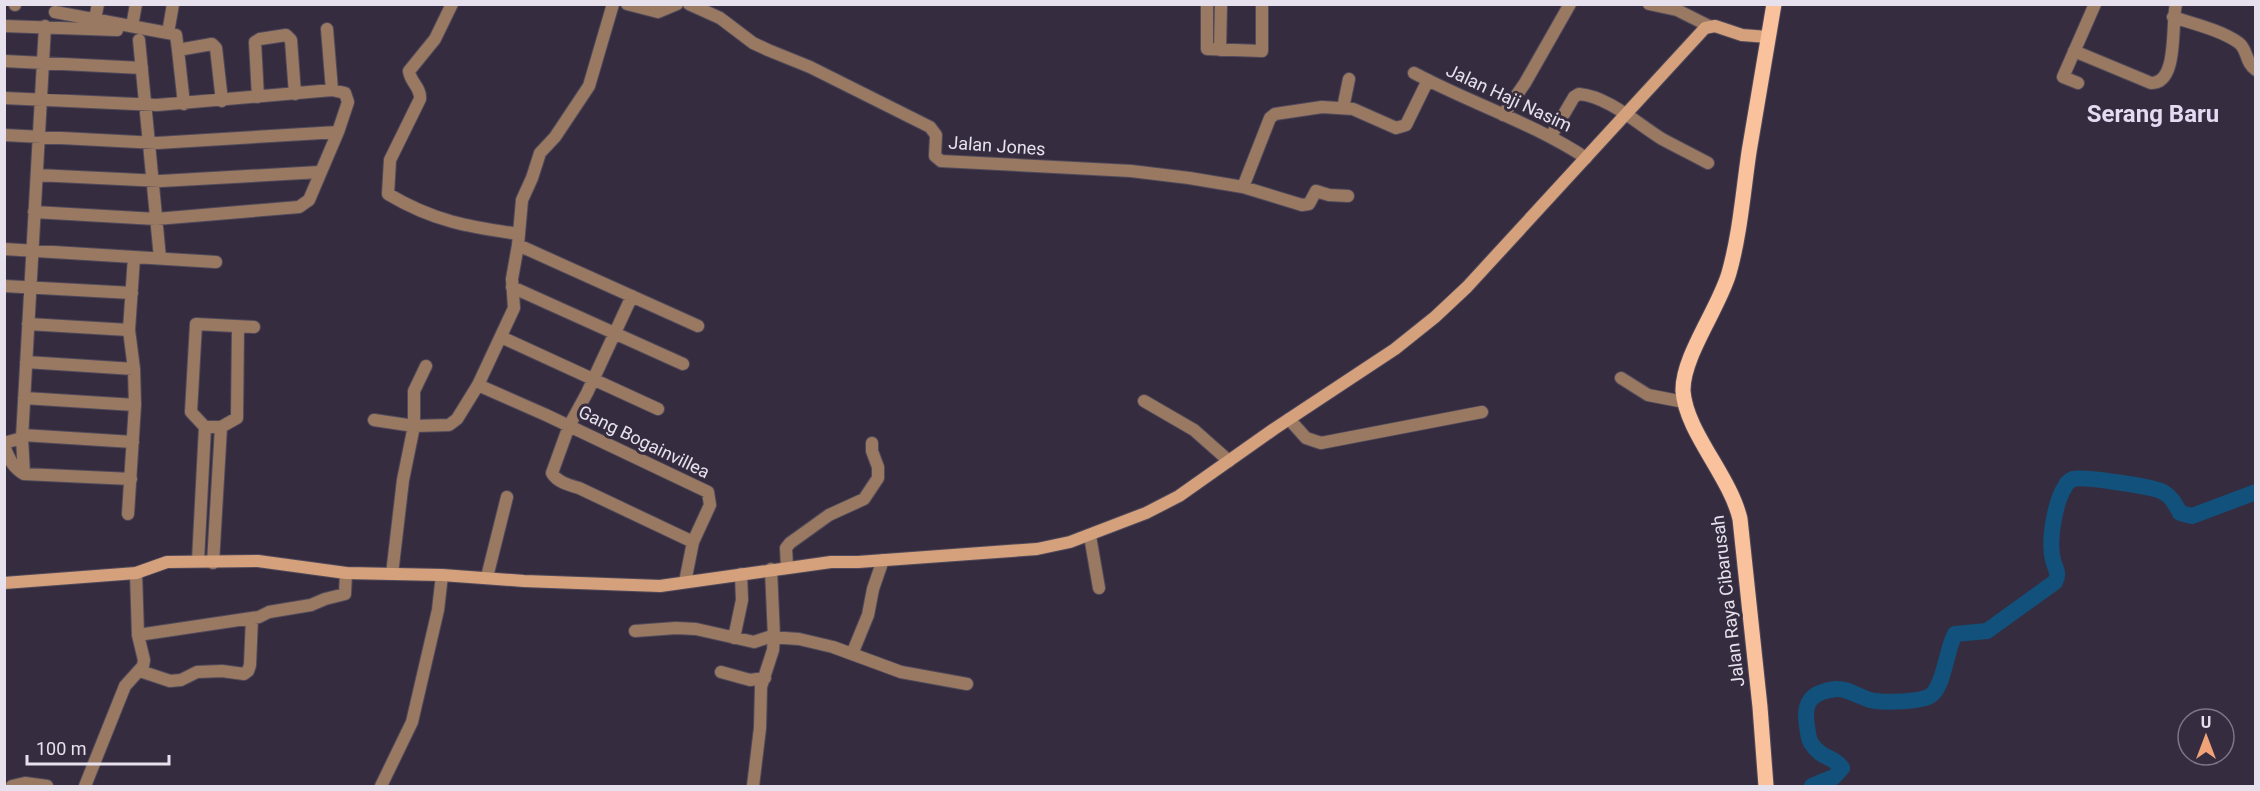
<svg xmlns="http://www.w3.org/2000/svg" width="2260" height="791" font-family="Roboto,sans-serif">
<rect width="100%" height="100%" fill="#352d3f"/>
<g fill="none" stroke-linecap="round" stroke-linejoin="round">
<!-- river -->
<path stroke="#11517c" stroke-width="16" d="M 1812,786 L 1834,777 L 1842,768 C 1834,756 1822,760 1811,743 C 1808,738 1808,732 1807,726 C 1803,702 1811,692 1836,689 C 1846,688 1860,697 1870,700 C 1882,703 1920,702 1930,696 C 1944,688 1946,650 1955,634 L 1987,631 L 2055,582 C 2060,572 2055,569 2053,560 C 2048,541 2055,501 2066,485 C 2067,483 2071,480 2073,479 C 2083,476 2155,487 2163,492 C 2172,497 2175,504 2180,513 L 2192,516 L 2256,492"/>
<!-- street casing -->
<g stroke="#514a5b" stroke-width="14">
<path id="street" d="M 173,4 L 168,33 L 176,35 L 178,50
M 452,4 L 435,39 L 409,71 C 410,82 421,87 420,99 L 390,160 L 388,194 C 433,221 469,227 519,234
M 627,4 L 658,12 L 677,4
M 689,4 L 720,18 L 753,43 L 768,50 L 810,67 L 930,127 L 936,135 L 935,156 L 941,161 L 1131,171 L 1189,178 L 1243,187 L 1302,205 L 1309,204 L 1316,191 L 1329,195 L 1348,196
M 1207,4 L 1207,49 L 1262,51 L 1262,4
M 1649,4 L 1677,10 L 1709,26
M 15,5 L 15,4
M 55,12 L 168,33
M 2173,17 C 2194,24 2221,30 2239,43 C 2248,50 2245,63 2256,70
M 95,19 L 98,4
M 4,26 L 117,30 L 118,24
M 132,26 L 136,4
M 327,29 L 332,90
M 139,40 L 160,258
M 1220,50 L 1221,4
M 2074,51 L 2151,83 C 2179,84 2171,23 2176,4
M 4,61 L 142,68
M 1414,73 C 1470,103 1533,123 1586,158
M 2078,83 L 2063,77 L 2095,4
M 258,97 L 255,42 L 260,39 L 286,35 L 291,40 L 295,94
M 4,98 L 157,105 L 332,90 L 345,93 L 348,102 L 338,132 L 309,200 L 299,207 L 156,219 L 34,212
M 184,104 L 178,50 L 212,44 L 216,48 L 222,101
M 1343,108 L 1349,79
M 1503,115 L 1525,83 L 1570,4
M 4,135 L 157,143 L 338,132
M 1551,136 L 1574,97 L 1579,94 C 1607,96 1638,124 1662,139 C 1677,147 1693,155 1708,163
M 37,175 L 161,181 L 320,172
M 1243,187 L 1270,118 L 1275,114 L 1322,107 L 1353,109 L 1396,128 L 1406,125 L 1428,80
M 518,245 L 698,326
M 4,249 L 216,262
M 4,286 L 132,293
M 512,287 L 683,364
M 632,296 L 587,393 L 569,426 L 552,473 C 557,482 569,485 579,488 L 693,542
M 28,324 L 129,330
M 238,327 L 237,418 L 221,427 L 205,427 L 191,412 L 196,324 L 254,327
M 501,337 L 658,409
M 26,362 L 134,369
M 1621,378 L 1648,395 L 1684,402
M 478,385 L 546,415 L 708,492 L 710,505 L 693,542 L 685,582
M 24,398 L 135,405
M 1144,401 L 1194,430 L 1229,461
M 1289,419 L 1306,438 L 1321,443 L 1482,412
M 374,420 L 414,426 L 449,425 L 457,419 L 478,385 L 514,308 L 512,279 L 518,245 L 522,200 L 532,178 L 540,153 L 555,137 L 589,86 L 613,4
M 22,435 L 133,442
M 22,438 L 24,474
M 4,443 L 22,438 L 45,26
M 4,446 C 9,458 12,467 24,474 L 131,479
M 128,514 L 135,405 L 134,369 L 129,330 L 134,257
M 1090,536 L 1099,588
M 198,561 L 205,427
M 213,563 L 221,427
M 787,567 L 786,548 L 790,543 L 829,515 L 864,499 L 878,478 L 878,467 L 872,451 L 872,443
M 392,574 L 403,480 L 414,426 L 414,391 L 426,366
M 487,577 L 507,497
M 635,631 L 676,628 L 696,629 L 754,642 L 769,637 L 799,639 L 833,647 L 901,672 L 967,684
M 138,635 L 252,618
M 734,638 L 742,600 L 741,574
M 852,654 L 868,615 L 873,589 L 883,560
M 140,671 L 170,681 L 181,680 L 197,672 L 222,671 L 244,674 L 248,671 L 250,665 L 252,618 L 259,617 L 269,612 L 311,605 L 325,599 L 345,594 L 346,573
M 721,672 L 750,680 L 765,678
M 12,786 L 25,783 L 47,786
M 85,786 L 125,686 L 143,666 L 144,660 L 138,635 L 136,573
M 381,786 L 412,722 L 438,610 L 442,575
M 753,786 L 760,728 L 761,687 L 773,650 L 774,637 L 771,569"/>
</g>
<!-- secondary casing -->
<g stroke="#514a5b" stroke-width="14">
<path id="secondary" d="M 4,583 L 136,573 L 167,562 L 258,561 L 346,573 L 442,575 L 524,581 L 660,586 L 831,562 L 858,562 L 1037,549 L 1070,542 L 1146,513 L 1179,496 L 1274,429 L 1395,349 L 1435,317 L 1467,287 L 1705,28 L 1715,26 L 1742,35 L 1768,37"/>
</g>
<!-- primary casing -->
<g stroke="#514a5b" stroke-width="17">
<path id="primary" d="M 1766,786 L 1760,707 L 1740,519 C 1730,476 1686,432 1683,391 C 1682,357 1719,308 1729,273 C 1740,234 1743,193 1749,152 C 1757,103 1766,54 1774,4"/>
</g>
<!-- street -->
<use href="#street" stroke="#9a7962" stroke-width="12"/>
<!-- secondary -->
<use href="#secondary" stroke="#d5a07c" stroke-width="12"/>
<!-- primary -->
<use href="#primary" stroke="#f9c29d" stroke-width="15"/>
</g>
<g text-anchor="middle" stroke-width="6" stroke-linejoin="round" paint-order="stroke">
<!-- street labels -->
<g font-size="18" fill="#e6e1ed" stroke="#352d3f">
<text transform="translate(1509 98) rotate(25)" y="6">Jalan Haji Nasim</text>
<text transform="translate(997 146) rotate(4)" y="6">Jalan Jones</text>
<text transform="translate(644 442) rotate(26)" y="6">Gang Bogainvillea</text>
<text transform="translate(1728 601) rotate(-97)" y="6">Jalan Raya Cibarusah</text>
</g>
<!-- district labels -->
<g font-size="24" font-weight="bold" fill="#e4daf2" stroke="#352d3f">
<text x="2153" y="122">Serang Baru</text>
</g>
</g>
<!-- border -->
<rect width="2260" height="791" fill="none" stroke="#e6e1ed" stroke-width="12"/>
<!-- north arrow -->
<g transform="translate(2206 737)"><circle r="28" fill="#352d3f" stroke="#7c7585" stroke-width="1.5"/>
<path d="M0-4.5L10 22L0 15L-10 22Z" fill="#f0a279"/>
<text y="-9" font-size="16" font-weight="bold" text-anchor="middle" fill="#e6e1ed">U</text>
</g>
<!-- scale -->
<path d="M27 755v9h142v-9" fill="none" stroke="#e6e1ed" stroke-width="3"/>
<text x="36" y="755" font-size="18" fill="#e6e1ed" stroke="#352d3f" stroke-width="4.5" paint-order="stroke">100 m</text>
</svg>
